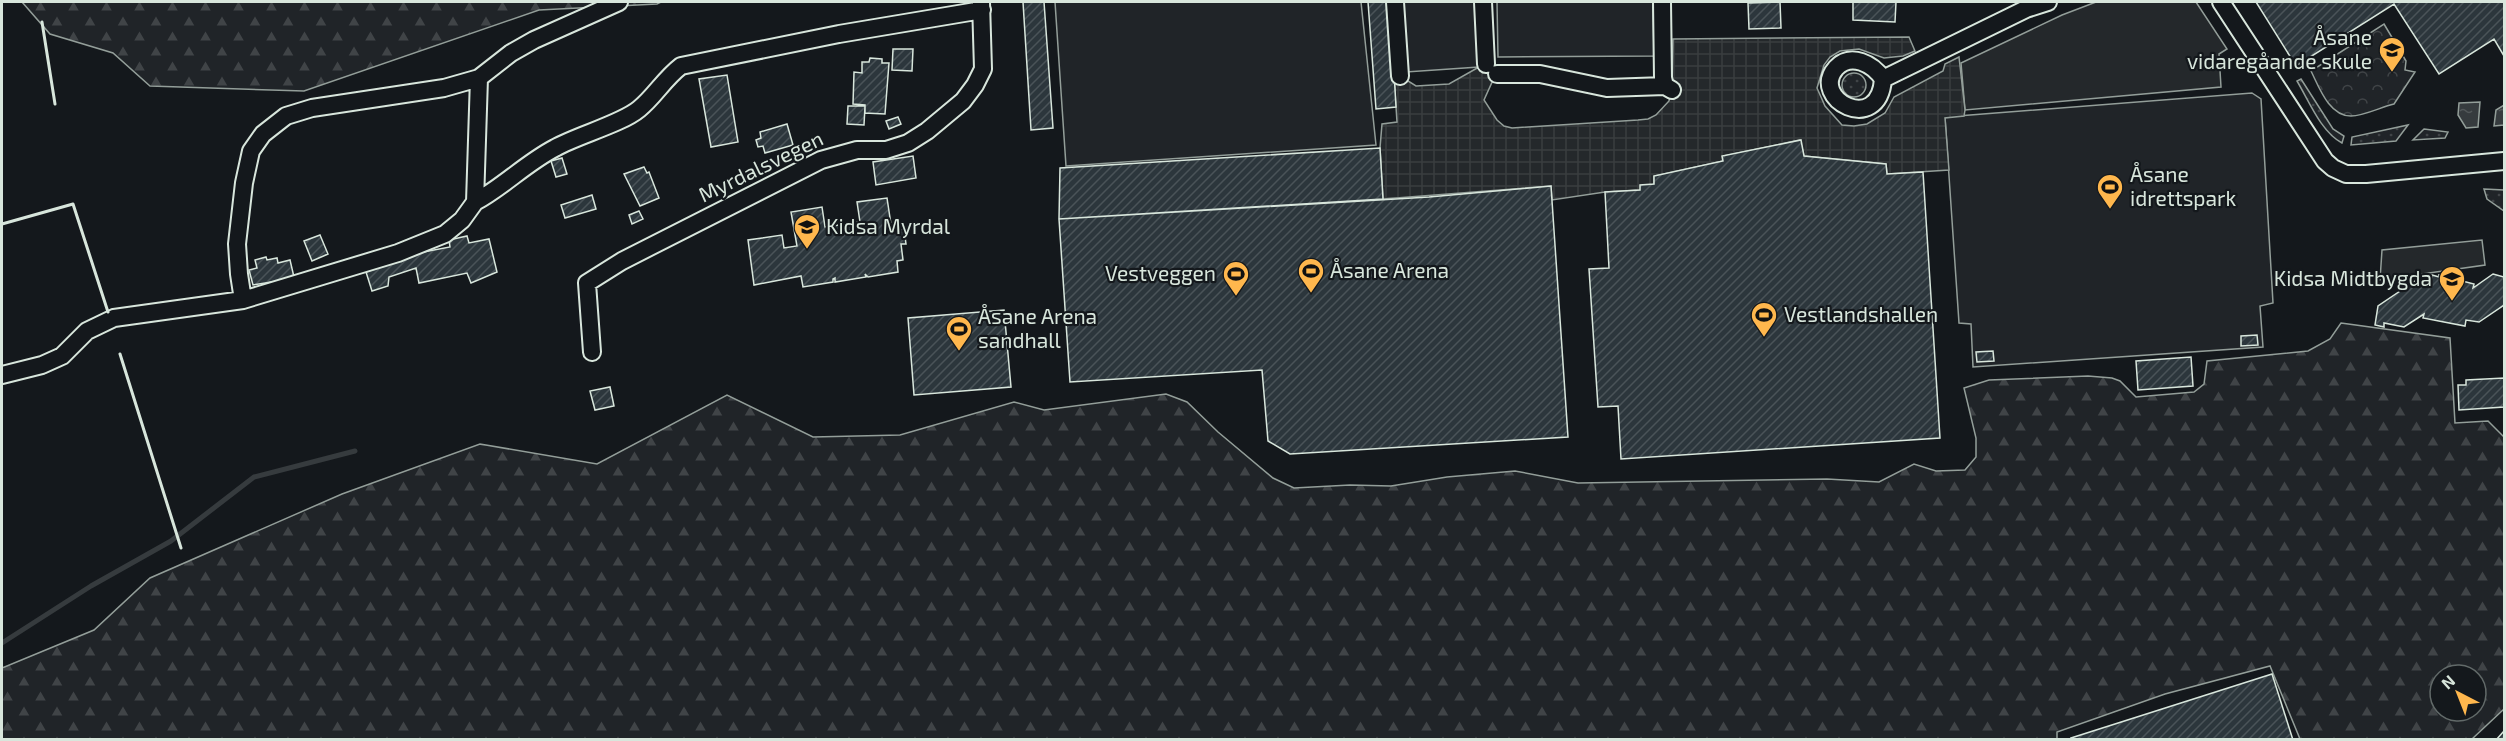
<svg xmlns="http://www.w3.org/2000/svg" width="2506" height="741" font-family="'Exo 2',sans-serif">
<defs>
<pattern id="grass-dots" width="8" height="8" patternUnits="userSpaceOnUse" patternTransform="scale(1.5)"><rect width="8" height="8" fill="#202428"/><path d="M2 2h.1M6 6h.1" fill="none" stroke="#404447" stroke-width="1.8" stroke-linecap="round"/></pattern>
<pattern id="forest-firs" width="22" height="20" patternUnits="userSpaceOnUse" patternTransform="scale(1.5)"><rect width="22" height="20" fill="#202428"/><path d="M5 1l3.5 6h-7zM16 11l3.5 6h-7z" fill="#404447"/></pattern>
<pattern id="park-crowns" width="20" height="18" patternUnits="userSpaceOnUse" patternTransform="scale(1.5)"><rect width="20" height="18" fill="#202428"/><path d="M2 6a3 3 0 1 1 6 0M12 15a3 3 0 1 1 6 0" fill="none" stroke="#404447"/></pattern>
<pattern id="plaza-grid" width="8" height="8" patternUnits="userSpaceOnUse" patternTransform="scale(1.5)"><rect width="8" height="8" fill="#24282b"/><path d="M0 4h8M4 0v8" fill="none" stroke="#393d3f"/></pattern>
<pattern id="water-ripples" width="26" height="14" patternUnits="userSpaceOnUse" patternTransform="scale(1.5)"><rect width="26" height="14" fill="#363b3e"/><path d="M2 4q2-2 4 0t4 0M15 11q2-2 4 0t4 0" fill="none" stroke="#525759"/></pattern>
<pattern id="building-hatch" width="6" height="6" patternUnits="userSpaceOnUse" patternTransform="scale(1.5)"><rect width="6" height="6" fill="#2c363c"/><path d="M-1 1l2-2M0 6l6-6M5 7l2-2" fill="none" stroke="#4a5358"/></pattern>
</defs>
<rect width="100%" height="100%" fill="#14181c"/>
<!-- grass -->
<path fill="url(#grass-dots)" stroke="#939e99" stroke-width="1.5" d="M1842 85a12 12 0 1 1 24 0a12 12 0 1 1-24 0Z
M 2301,79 L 2333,129 L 2344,136 L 2342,143 C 2321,132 2309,101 2297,81 Z
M 2408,125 L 2396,141 L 2351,145 L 2352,137 Z
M 2424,129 L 2448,132 L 2445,138 L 2413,140 Z
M 2484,189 L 2504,190 L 2504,211 L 2487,199 Z"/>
<!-- forest -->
<path fill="url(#forest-firs)" stroke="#939e99" stroke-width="1.5" fill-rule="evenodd" d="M 22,2 L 661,2 L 657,4 L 539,10 L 304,91 L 150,86 L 113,53 L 50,34 Z
M 2341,323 L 2450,338 L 2455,423 L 2488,421 L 2504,437 L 2504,709 L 2472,739 L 2300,739 L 2270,666 L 2165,694 L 2057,732 L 2057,740 L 2,739 L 2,668 L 94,630 L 150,578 L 342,494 L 480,444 L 597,464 L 727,395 L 813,437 L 900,435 L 1014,402 L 1044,410 L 1166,394 L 1187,402 L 1218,432 L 1273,478 L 1294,488 L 1350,485 L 1391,486 L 1447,477 L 1515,471 L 1578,483 L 1827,479 L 1879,482 L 1914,464 L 1936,471 L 1965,470 L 1976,457 L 1976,438 L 1964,388 L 1989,380 L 2088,376 L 2112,378 L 2120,381 L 2136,397 L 2194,392 L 2204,384 L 2207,361 L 2308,351 L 2330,339 ZM 2440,675 L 2476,675 L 2476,711 L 2440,711 Z"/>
<!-- park -->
<path fill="url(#park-crowns)" stroke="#939e99" stroke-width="1.5" d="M 2384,24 L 2406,61 L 2405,70 L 2415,72 L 2394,104 C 2381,107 2364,116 2351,116 C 2329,116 2319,87 2311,71 Z"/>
<!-- pitch -->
<path fill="#202428" stroke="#939e99" stroke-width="1.5" d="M 1055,2 L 1361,2 L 1376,145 L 1066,166 Z
M 1400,2 L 1476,2 L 1479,67 L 1406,72 Z
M 1497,2 L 1653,2 L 1654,56 L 1498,57 Z
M 2252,93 L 2261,99 L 2273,303 L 2260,306 L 2263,347 L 1973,367 L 1971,324 L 1959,323 L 1945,117 Z"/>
<!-- parking -->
<path fill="#24282b" stroke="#939e99" stroke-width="1.5" d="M 2096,2 L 2196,2 L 2227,49 L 2219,54 L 2221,87 L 1965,110 L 1961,63 L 2062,15 Z
M 2482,240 L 2485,265 L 2380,280 L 2382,250 Z"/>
<!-- plaza -->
<path fill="url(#plaza-grid)" stroke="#939e99" stroke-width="1.5" d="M 1909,37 L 1915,51 L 1903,56 L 1884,58 L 1859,49 L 1840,51 L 1830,57 L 1824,65 L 1817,88 L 1825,106 L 1842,125 L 1854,126 L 1867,124 L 1885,113 L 1894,97 L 1943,71 L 1945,64 L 1959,57 L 1965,110 L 1964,116 L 1945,118 L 1949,170 L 1887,174 L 1886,164 L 1804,156 L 1800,140 L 1723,156 L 1723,161 L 1654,176 L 1654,184 L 1640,190 L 1605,192 L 1552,200 L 1551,186 L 1383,199 L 1380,148 L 1382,124 L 1397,122 L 1394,76 L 1406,75 L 1408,81 L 1416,86 L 1449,84 L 1479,67 L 1479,63 L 1492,65 L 1493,80 L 1484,100 L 1497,120 L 1504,126 L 1512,128 L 1638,120 L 1648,119 L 1656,115 L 1669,101 L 1672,88 L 1673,39 Z"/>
<!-- water -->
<path fill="url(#water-ripples)" stroke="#939e99" stroke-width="1.5" d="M 2480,102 L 2478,127 L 2466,128 L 2458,115 L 2459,103 Z
M 2504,105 L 2504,125 L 2494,126 L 2496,110 Z"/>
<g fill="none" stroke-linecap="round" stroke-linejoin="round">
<!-- stream -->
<path stroke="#363b3e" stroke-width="5" d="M 2,643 L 91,586 L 171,541 L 254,477 L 355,451"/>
</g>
<!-- building -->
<path fill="url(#building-hatch)" stroke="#d8e6dc" stroke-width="1.5" d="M 1023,2 L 1044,2 L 1053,128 L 1031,130 Z
M 1368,2 L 1390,2 L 1396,107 L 1376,109 Z
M 1780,2 L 1781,28 L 1749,29 L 1748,3 Z
M 1853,2 L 1896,2 L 1895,22 L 1853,20 Z
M 2256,2 L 2504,2 L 2504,56 L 2494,39 L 2439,74 L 2394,4 L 2296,66 Z
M 893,49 L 913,49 L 912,71 L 892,70 Z
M 870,58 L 882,59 L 882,63 L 889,63 L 885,114 L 865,113 L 865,105 L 853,104 L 854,72 L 862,73 L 862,62 L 869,62 Z
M 727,75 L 738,142 L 711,147 L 699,79 Z
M 848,106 L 865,106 L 864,125 L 847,124 Z
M 898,117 L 901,124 L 889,129 L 886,121 Z
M 787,124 L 793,145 L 765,153 L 763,146 L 758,147 L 756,140 L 761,138 L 760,132 Z
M 1801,140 L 1804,156 L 1886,164 L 1887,174 L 1923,172 L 1940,438 L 1621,459 L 1618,406 L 1598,407 L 1589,269 L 1609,268 L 1605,192 L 1640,190 L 1640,185 L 1654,184 L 1654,176 L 1723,161 L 1722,156 Z
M 1380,148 L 1383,199 L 1059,219 L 1060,168 Z
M 913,156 L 916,178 L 876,185 L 873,162 Z
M 562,158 L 567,174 L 556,177 L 551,161 Z
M 644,167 L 647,173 L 649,172 L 659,198 L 640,206 L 624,174 Z
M 1551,186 L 1568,437 L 1290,454 L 1268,441 L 1262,370 L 1070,382 L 1059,219 L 1429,197 Z
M 592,195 L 596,209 L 565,218 L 561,205 Z
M 887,198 L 892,231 L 904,229 L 906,244 L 901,244 L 903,260 L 897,261 L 898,272 L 868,277 L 865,274 L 866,277 L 835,282 L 835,278 L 833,279 L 833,282 L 803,287 L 801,276 L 754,285 L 748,240 L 782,235 L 784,248 L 797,246 L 791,212 L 822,207 L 825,227 L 860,222 L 857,202 Z
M 639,211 L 643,219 L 632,224 L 629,215 Z
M 320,235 L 328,254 L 312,261 L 304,241 Z
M 467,236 L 469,243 L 489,239 L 497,272 L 471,283 L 467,273 L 419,283 L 416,268 L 389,277 L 388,286 L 372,291 L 366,272 L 413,254 L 450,247 L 449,240 Z
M 266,257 L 267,260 L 277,258 L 278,263 L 290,260 L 294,277 L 272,285 L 271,282 L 253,285 L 249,270 L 257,268 L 255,260 Z
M 2493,274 L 2504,277 L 2504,305 L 2479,322 L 2466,320 L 2465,326 L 2423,318 L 2424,314 L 2404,327 L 2384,323 L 2384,327 L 2375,325 L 2378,306 L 2418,279 L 2431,282 L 2432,275 L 2439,277 L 2439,275 L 2474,284 L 2473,288 Z
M 1004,310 L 1011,387 L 914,395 L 908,318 Z
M 2257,335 L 2258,345 L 2241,346 L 2241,336 Z
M 1993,351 L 1994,361 L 1977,362 L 1976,352 Z
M 2191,357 L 2193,386 L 2138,390 L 2136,361 Z
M 2504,378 L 2504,407 L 2459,410 L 2458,385 L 2466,385 L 2466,380 Z
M 610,387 L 614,406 L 595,410 L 590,391 Z
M 2272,674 L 2293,740 L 2072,740 L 2071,738 Z
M 2504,731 L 2504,740 L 2496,740 Z"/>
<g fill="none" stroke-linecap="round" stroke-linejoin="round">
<!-- street casing -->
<g stroke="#d8e6dc" stroke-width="20">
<path id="street" d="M 1395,2 L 1400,76
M 1483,2 L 1486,64
M 1662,2 L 1663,78 L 1665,86
M 2221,2 L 2325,161 L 2333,168 L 2346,174 L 2366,174 L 2504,161
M 1497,74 L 1540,74 L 1607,88 L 1665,86 L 1672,90
M 1883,79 C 1879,136 1809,99 1836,68 C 1851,52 1873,64 1883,79 L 2026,9 L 2048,2
M 475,202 C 503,187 526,163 555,148 C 578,135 621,124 639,109 C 655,96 664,79 681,66 L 839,34 L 982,10
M 243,300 L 398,253 L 445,234 L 462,220 L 475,202 L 479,78
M 592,352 L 587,283 L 622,261 L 821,160 L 857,150 L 886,150 L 908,143 L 927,131 L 963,101 L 975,85 L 983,69 L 981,2
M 2,375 L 42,365 L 62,356 L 87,331 L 114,318 L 243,300 L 239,274 L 237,244 L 244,183 L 251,151 L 263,134 L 286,116 L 312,108 L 444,88 L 479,78 L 511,53 L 534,40 L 619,2"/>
</g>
<!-- street -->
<use href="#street" stroke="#14181c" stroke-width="16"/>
<!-- wall -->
<path stroke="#d8e6dc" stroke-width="3" d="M 42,22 L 55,104
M 2,224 L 73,204 L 108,312
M 120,354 L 181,548"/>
</g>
<!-- icons -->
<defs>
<g id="school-pin" transform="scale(1.35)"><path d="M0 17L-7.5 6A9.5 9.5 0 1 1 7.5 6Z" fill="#ffb74d" stroke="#14181c"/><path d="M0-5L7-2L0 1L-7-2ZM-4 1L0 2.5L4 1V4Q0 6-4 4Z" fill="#111"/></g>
<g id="stadium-pin" transform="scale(1.35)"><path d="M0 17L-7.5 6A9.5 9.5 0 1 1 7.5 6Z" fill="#ffb74d" stroke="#14181c"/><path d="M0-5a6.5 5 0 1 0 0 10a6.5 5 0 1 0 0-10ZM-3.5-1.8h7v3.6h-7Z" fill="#111"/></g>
</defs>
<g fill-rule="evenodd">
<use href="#school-pin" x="2392" y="50"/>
<use href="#stadium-pin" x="2110" y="187"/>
<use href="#school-pin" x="807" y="227"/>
<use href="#stadium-pin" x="1311" y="271"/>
<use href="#stadium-pin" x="1236" y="274"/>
<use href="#school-pin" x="2452" y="279"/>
<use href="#stadium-pin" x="1764" y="315"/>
<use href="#stadium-pin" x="959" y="329"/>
</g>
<g text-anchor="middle" stroke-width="4.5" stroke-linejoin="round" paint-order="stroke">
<!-- poi labels -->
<g font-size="21" fill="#d8e6dc" stroke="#14181c" text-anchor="start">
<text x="2372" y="45" text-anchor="end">Åsane<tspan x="2372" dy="24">vidaregåande skule</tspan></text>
<text x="2130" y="182">Åsane<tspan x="2130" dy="24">idrettspark</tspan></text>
<text x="826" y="234">Kidsa Myrdal</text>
<text x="1330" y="278">Åsane Arena</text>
<text x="1216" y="281" text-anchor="end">Vestveggen</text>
<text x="2432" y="286" text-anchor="end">Kidsa Midtbygda</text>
<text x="1784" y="322">Vestlandshallen</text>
<text x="978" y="324">Åsane Arena<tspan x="978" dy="24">sandhall</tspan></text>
</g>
<!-- street labels -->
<g font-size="21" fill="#d8e6dc" stroke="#14181c">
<text transform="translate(761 167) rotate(-26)" y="7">Myrdalsvegen</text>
</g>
</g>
<!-- border -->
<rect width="2506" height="741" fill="none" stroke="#d8e6dc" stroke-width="6"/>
<!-- north arrow -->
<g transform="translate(2458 693) rotate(318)"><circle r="28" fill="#14181c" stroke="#626a69" stroke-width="1.5"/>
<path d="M0-4.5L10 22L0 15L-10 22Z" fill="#ffb74d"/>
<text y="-9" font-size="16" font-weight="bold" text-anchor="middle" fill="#d8e6dc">N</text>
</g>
</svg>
